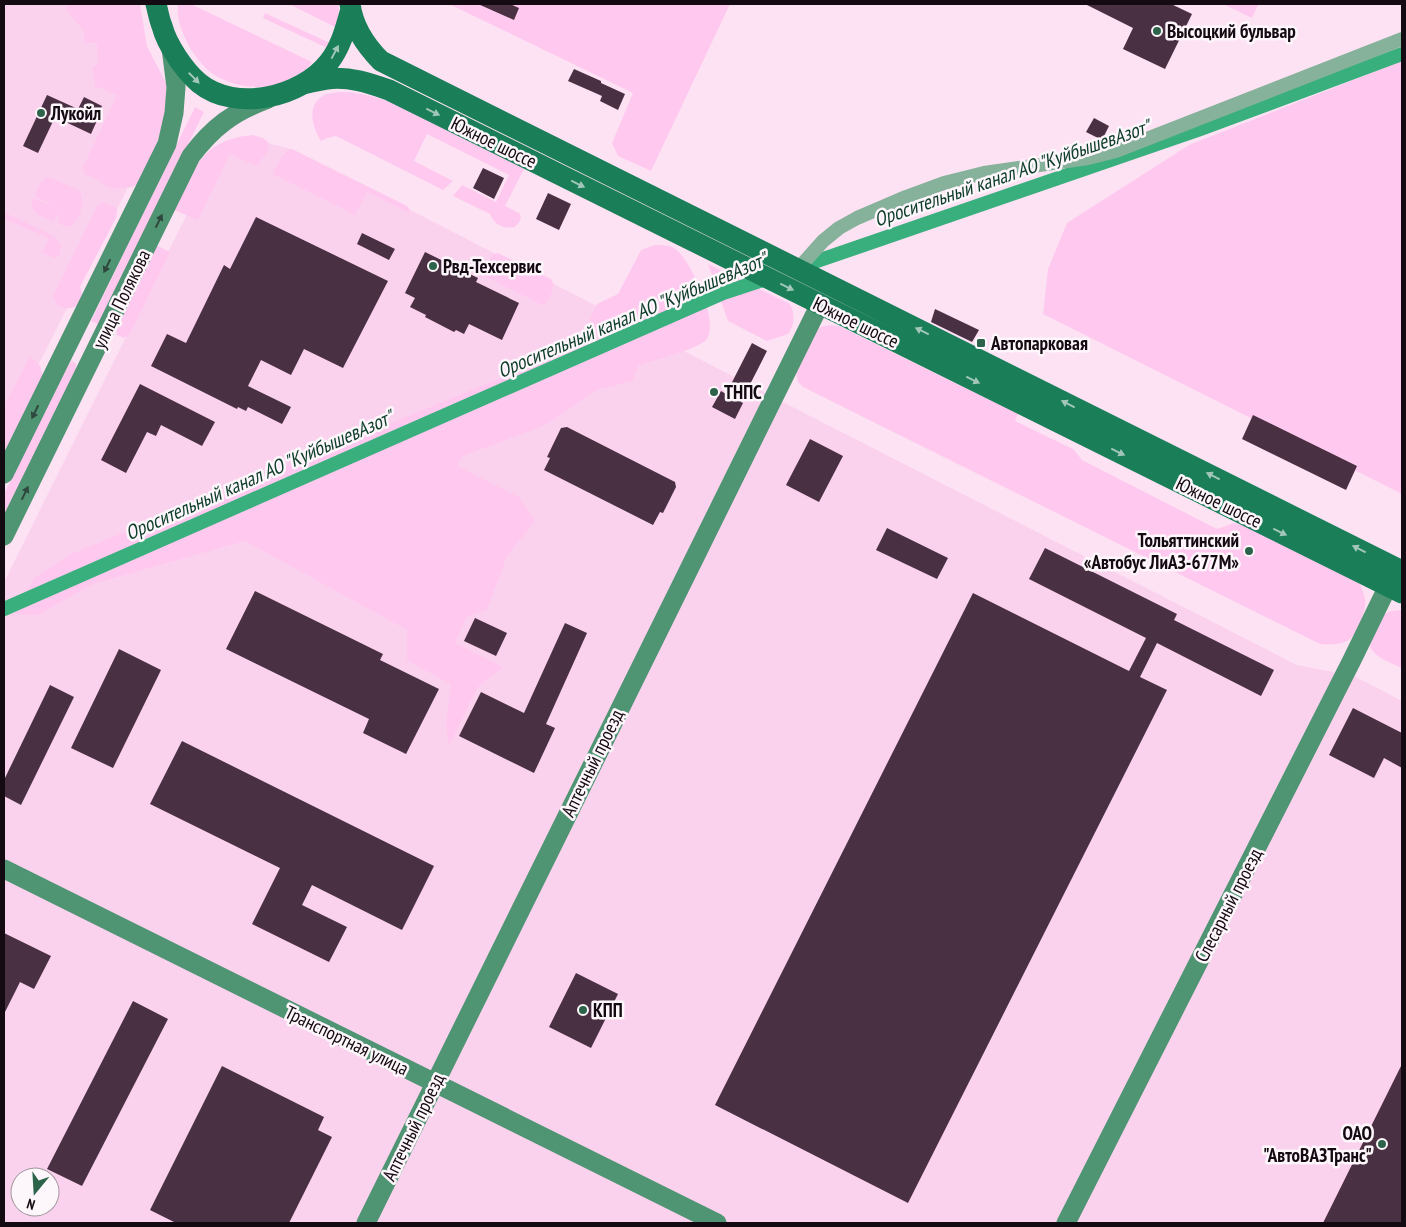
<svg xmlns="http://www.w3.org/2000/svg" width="1406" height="1227" font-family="'PT Sans Narrow',sans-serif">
<rect width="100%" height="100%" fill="#fde2f4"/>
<!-- built -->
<path fill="#fbd2ee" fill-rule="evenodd" d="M 4,4 L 115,4 L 151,142 L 4,433 Z
M 242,140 L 261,141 L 294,150 L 779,400 L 1297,665 L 1354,676 L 1402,701 L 1402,1223 L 4,1223 L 4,582 L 223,142 ZM 20,1177 L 50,1177 L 50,1207 L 20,1207 Z"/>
<!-- green -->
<path fill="#ffc9ef" d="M 66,4 L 140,4 L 147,46 L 167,85 L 172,115 L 138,184 L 132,187 L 114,189 L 107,187 L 93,177 L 85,175 L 83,167 L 117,95 L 95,86 L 92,67 L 98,64 L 97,43 L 84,43 L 84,31 L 67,11 Z
M 178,4 L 191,4 L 312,62 C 303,74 300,74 287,80 C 264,92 235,88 213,74 C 197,63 180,35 178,15 C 177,12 178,7 178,4 Z
M 289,4 L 338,4 L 339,9 L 337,28 Z
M 449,4 L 730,4 L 651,171 L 618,156 L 612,143 L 633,93 Z
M 1223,4 L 1255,4 L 1258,5 L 1252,18 Z
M 265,13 L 330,43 L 327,48 L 263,18 Z
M 1402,61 L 1402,494 L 1043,314 L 1048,269 L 1067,223 L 1189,145 Z
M 340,92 C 360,92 377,97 396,104 L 525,167 L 505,206 L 519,213 L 521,216 L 520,221 L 515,227 C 504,229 495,226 490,214 L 453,196 L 462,185 L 496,202 L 509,175 L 427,134 L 414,161 L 453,181 L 443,190 L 336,136 L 327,138 L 321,141 C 312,127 306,105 324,95 C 329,93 335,93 340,92 Z
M 195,107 L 204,112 L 100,325 L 91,321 Z
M 253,135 L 263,138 L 268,142 L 269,149 L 258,165 L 254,165 L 230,154 L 198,220 L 174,210 C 194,169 202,139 253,135 Z
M 290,149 L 294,150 L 407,206 L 410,210 L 409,213 L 367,192 L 355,215 L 272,174 L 282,156 Z
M 48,177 L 79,190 C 86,202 81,216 72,226 L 64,226 L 57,223 L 60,216 L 58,214 L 54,222 C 42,217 28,214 33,198 L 51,205 L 51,204 L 34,196 C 38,189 40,179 48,177 Z
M 101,202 L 116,207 L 117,210 L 116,218 L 80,287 C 81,290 83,296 82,299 C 80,312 51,312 54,294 L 97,206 Z
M 4,212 L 54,236 L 61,245 L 60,255 L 55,258 L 42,253 L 49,238 L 4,219 Z
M 156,245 L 170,252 L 130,334 L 124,338 L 117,335 L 116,327 Z
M 655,245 C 661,245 669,245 674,248 C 691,259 719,321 707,339 C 701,348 652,361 639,365 L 632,381 L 595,391 L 546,425 L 463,456 L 457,466 L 519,497 L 535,521 L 507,556 L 487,610 L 467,617 L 455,643 L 503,667 L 478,687 L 449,746 L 446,723 L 451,684 L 407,661 L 407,630 L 245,541 L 93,584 L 38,615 L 15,614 L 34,578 L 71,554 L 589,342 L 595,334 L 590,318 L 597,304 L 618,294 L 641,250 Z
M 498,253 L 551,279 C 557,288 549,298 544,306 L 482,275 L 492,255 Z
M 708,264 L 790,304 C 795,314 795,325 788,334 L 767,341 L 728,321 Z
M 832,325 L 841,327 L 1018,414 L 1015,421 L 1073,449 L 1082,460 L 1217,529 L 1234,523 L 1247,527 L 1358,581 C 1368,598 1367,607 1359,625 C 1356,631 1353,638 1347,641 C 1339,645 1329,645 1320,644 L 803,387 L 798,382 L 796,372 L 816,329 L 824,326 Z
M 30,356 L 40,366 L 43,376 L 4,460 L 4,406 Z
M 72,361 L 76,364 L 76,369 L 4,516 L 4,494 L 68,365 Z
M 1402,610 L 1402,668 C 1389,662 1372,657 1368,642 L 1382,615 L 1391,611 Z"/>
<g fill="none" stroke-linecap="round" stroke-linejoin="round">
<!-- canal -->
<path stroke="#3aaf7e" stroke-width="14" d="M 797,268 L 1198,130 L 1402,54
M 4,609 L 723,293 L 772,277"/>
</g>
<!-- building -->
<path fill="#4a3043" d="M 478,4 L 510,4 L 519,8 L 514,20 Z
M 1085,4 L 1171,4 L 1192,14 L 1165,69 L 1123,49 L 1133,28 Z
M 574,69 L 601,81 L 601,83 L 625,94 L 618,110 L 600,101 L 602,96 L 568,81 Z
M 47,95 L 78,109 L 84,97 L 102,106 L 98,115 L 99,116 L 91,134 L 55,117 L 38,153 L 23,146 Z
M 1094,118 L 1109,126 L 1102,140 L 1086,132 Z
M 483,168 L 504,178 L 494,199 L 473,188 Z
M 548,193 L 571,204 L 559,230 L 536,219 Z
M 256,217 L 388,281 L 343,368 L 304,349 L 291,375 L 261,360 L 248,386 L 291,407 L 282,424 L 248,407 L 246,411 L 238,407 L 237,409 L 151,366 L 167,334 L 186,343 L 224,265 L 230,269 Z
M 362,233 L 395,249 L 389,260 L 357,244 Z
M 425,252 L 478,278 L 476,282 L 519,303 L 502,340 L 469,324 L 464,334 L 456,330 L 454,332 L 425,317 L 426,315 L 410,307 L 415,298 L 405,293 Z
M 935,309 L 979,330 L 972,342 L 931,322 Z
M 752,343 L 767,351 L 741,402 L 743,403 L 735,419 L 712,407 L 721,391 L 726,394 Z
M 140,384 L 215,422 L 202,446 L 161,425 L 156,436 L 147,432 L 126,473 L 101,460 Z
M 1253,415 L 1357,466 L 1346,490 L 1242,439 Z
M 567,427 L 675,482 L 676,487 L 663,513 L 660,512 L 653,525 L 544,470 L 550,458 L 547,457 L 561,428 Z
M 810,439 L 843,456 L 819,502 L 786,485 Z
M 887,528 L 948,558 L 937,579 L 876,550 Z
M 1045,548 L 1177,614 L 1174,620 L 1274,670 L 1261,696 L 1157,643 L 1140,677 L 1167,690 L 908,1203 L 715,1105 L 973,593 L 1129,671 L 1146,638 L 1029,579 Z
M 255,591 L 383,654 L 380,660 L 439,689 L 406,754 L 363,733 L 369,719 L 226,649 Z
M 475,618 L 507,633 L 496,656 L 464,641 Z
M 565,623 L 587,633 L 546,724 L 555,728 L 534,773 L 459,736 L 481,692 L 524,713 Z
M 119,649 L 161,670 L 113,768 L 71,748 Z
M 50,685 L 74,697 L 21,805 L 4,796 L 4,780 Z
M 1353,708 L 1402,733 L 1402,768 L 1384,758 L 1374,778 L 1329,755 Z
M 182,741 L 434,866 L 402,930 L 312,885 L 302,905 L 347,927 L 329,962 L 252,924 L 280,868 L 150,804 Z
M 4,933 L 51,956 L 34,989 L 20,982 L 4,1014 Z
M 576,973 L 618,994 L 591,1048 L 549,1027 Z
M 133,1001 L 168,1019 L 82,1186 L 47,1169 Z
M 1402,1064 L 1402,1223 L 1323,1223 Z
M 222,1066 L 324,1117 L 318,1130 L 332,1137 L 289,1223 L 176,1223 L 150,1210 Z"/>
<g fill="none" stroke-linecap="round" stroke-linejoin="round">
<!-- street -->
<path stroke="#86b19a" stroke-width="14" d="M 798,269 L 823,241 L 839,228 L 857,218 L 906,197 L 944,183 L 984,173 L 1088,158 L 1116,151 L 1402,39"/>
<!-- secondary -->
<path stroke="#4f9473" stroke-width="19" d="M 4,474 L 167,144 L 174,113 L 176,87 L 171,48
M 4,536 L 191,156 C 213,127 233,112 268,99
M 4,869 L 717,1223
M 366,1223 L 820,304
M 1066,1223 L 1352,660 L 1388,586"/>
<!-- primary -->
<path stroke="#1a7f58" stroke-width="21" d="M 156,4 C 158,11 159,19 162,26 C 167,45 184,70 199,83 C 236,113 302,97 329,62 C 341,47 346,27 351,9
M 350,4 C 353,27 365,45 381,61 L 1402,571
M 303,84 C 311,82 319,80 327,79 C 349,76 369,83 389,90 L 1402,593"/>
</g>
<!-- one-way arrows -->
<defs><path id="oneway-solid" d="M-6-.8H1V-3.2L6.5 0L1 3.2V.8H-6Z" transform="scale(1.25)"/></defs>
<g fill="#a2c6ba">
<use href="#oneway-solid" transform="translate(335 52) rotate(-62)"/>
<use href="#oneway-solid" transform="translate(194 78) rotate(45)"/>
<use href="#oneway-solid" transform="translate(433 112) rotate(26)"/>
<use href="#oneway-solid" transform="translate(578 184) rotate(26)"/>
<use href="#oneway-solid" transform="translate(787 287) rotate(26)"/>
<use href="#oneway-solid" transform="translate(922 331) rotate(-154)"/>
<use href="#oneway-solid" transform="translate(973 380) rotate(26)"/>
<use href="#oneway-solid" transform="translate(1068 404) rotate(-153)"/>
<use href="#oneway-solid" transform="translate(1118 452) rotate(26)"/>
<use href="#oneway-solid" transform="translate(1213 476) rotate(-153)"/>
<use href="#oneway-solid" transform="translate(1280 532) rotate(26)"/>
<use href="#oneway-solid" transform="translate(1359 549) rotate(-153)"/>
</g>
<g fill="#2f483d">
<use href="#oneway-solid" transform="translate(159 221) rotate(-64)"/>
<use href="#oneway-solid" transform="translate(107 266) rotate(116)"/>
<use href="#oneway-solid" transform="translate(35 412) rotate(116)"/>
<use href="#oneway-solid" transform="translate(25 493) rotate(-64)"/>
</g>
<!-- markers -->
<g fill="#2c634a" stroke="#fdf6fb" stroke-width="2">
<circle cx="1157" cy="31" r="5"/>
<circle cx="41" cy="113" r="5"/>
<circle cx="433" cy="266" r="5"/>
<rect x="976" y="338" width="10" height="10" rx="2.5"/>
<circle cx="714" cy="392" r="5"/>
<circle cx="1249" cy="551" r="5"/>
<circle cx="583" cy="1010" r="5"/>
<circle cx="1382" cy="1144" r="5"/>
</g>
<g text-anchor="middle" stroke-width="5" stroke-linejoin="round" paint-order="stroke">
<!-- poi labels -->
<g font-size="19" font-weight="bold" fill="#140a11" stroke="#fdf6fb" text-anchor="start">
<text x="1167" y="38">Высоцкий бульвар</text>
<text x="51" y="120">Лукойл</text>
<text x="443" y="273">Рвд-Техсервис</text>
<text x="991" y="350">Автопарковая</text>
<text x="724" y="399">ТНПС</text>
<text x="1239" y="547" text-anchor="end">Тольяттинский<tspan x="1239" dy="22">«Автобус ЛиАЗ-677М»</tspan></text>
<text x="593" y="1017">КПП</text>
<text x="1372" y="1140" text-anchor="end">ОАО<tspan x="1372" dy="22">"АвтоВАЗТранс"</tspan></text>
</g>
<!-- street labels -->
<g font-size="19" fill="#140a11" stroke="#fdf6fb">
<text transform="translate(494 142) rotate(26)" y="7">Южное шоссе</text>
<text transform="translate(121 299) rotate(-64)" y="7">улица Полякова</text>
<text transform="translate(856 322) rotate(26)" y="7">Южное шоссе</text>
<text transform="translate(1219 502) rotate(26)" y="7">Южное шоссе</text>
<text transform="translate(592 763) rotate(-64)" y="7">Аптечный проезд</text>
<text transform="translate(1228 905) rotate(-63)" y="7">Слесарный проезд</text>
<text transform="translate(347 1040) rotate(26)" y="7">Транспортная улица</text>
<text transform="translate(413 1127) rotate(-64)" y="7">Аптечный проезд</text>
</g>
<!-- water labels -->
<g font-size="20" font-style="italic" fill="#0c3d29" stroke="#fdf6fb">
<text transform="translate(1012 173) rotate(-19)" y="7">Оросительный канал АО "КуйбышевАзот"</text>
<text transform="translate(632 315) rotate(-23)" y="7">Оросительный канал АО "КуйбышевАзот"</text>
<text transform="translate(259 475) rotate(-24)" y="7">Оросительный канал АО "КуйбышевАзот"</text>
</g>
</g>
<!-- border -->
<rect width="1406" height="1227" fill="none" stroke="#140a11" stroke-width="10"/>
<!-- north arrow -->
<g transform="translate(35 1192) rotate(198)"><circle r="24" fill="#fdf6fb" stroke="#a0989d"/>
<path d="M0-4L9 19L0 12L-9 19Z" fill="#2c634a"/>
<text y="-8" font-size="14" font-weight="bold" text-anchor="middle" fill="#140a11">N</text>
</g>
</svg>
